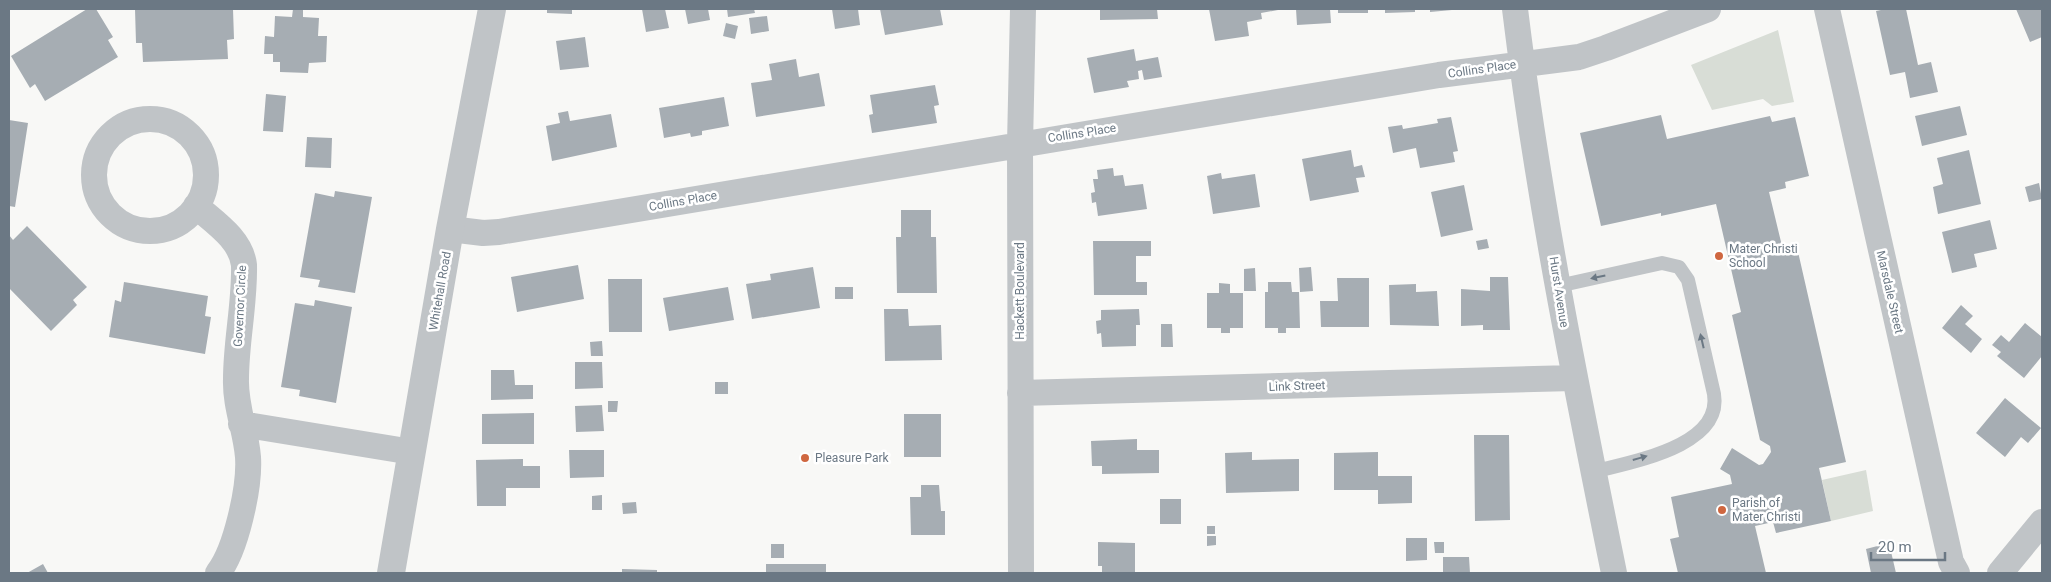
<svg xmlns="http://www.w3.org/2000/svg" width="2051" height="582" font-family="Roboto,sans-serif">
<rect width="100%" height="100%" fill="#f8f8f6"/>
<!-- green -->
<path fill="#d8ddd6" d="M 1778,30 L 1794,102 L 1772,106 L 1763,99 L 1712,110 L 1691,65 Z
M 1866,470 L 1873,511 L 1831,521 L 1822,480 Z"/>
<!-- building -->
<path fill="#a6adb3" d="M 87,9 L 96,9 L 113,37 L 108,40 L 118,57 L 45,101 L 35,84 L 30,88 L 11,56 Z
M 135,9 L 233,9 L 234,39 L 227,40 L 228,59 L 143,62 L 142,43 L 136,43 Z
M 293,9 L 303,9 L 303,17 L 319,18 L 318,36 L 327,36 L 326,62 L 309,63 L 308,73 L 280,72 L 280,62 L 273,62 L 273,54 L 264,54 L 265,36 L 274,37 L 275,16 L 292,17 Z
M 547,9 L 572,9 L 572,14 L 547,13 Z
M 642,9 L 665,9 L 669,28 L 646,32 Z
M 685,9 L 708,9 L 710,20 L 688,24 Z
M 727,9 L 754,9 L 755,13 L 728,17 Z
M 832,9 L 858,9 L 860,25 L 835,29 Z
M 880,9 L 940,9 L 943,25 L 885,35 Z
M 1100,9 L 1157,9 L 1158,19 L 1100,20 Z
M 1209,9 L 1278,9 L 1278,10 L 1261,13 L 1262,19 L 1247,22 L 1249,36 L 1215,41 Z
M 1296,9 L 1330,9 L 1331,23 L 1297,25 Z
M 1338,9 L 1368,9 L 1368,13 L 1338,13 Z
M 1385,9 L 1415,9 L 1415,12 L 1385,13 Z
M 1430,9 L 1452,9 L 1452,10 L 1430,12 Z
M 1886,9 L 1906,9 L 1918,65 L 1931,62 L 1938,92 L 1910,98 L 1905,72 L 1890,75 L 1876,11 Z
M 2016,9 L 2042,9 L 2042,37 L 2030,42 Z
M 767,16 L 769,31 L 751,34 L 749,18 Z
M 726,23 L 738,26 L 735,39 L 723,36 Z
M 585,37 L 589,67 L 560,70 L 556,41 Z
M 1134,49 L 1136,61 L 1158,57 L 1162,77 L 1144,80 L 1142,70 L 1138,71 L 1139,79 L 1127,81 L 1129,87 L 1094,93 L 1087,58 Z
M 796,59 L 799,77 L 819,73 L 825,106 L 756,117 L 751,83 L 772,80 L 769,64 Z
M 935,85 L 939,105 L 934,106 L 937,123 L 872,133 L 869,115 L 873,114 L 870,95 Z
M 266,94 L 286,96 L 283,132 L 263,131 Z
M 724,97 L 729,126 L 702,131 L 702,135 L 691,137 L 690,133 L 664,138 L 659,108 Z
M 1960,106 L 1967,135 L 1922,146 L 1915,116 Z
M 568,111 L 570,121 L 611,114 L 617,147 L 552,161 L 546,126 L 560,123 L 558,113 Z
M 1661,115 L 1667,139 L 1770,116 L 1772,122 L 1795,117 L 1809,176 L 1785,182 L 1786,188 L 1769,192 L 1782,246 L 1796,243 L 1846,462 L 1819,468 L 1831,521 L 1776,533 L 1773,522 L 1755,526 L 1766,573 L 1678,573 L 1670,539 L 1679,537 L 1671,497 L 1732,484 L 1730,475 L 1720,469 L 1732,448 L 1759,465 L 1763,464 L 1771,452 L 1770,446 L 1760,440 L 1732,315 L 1741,312 L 1716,204 L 1661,216 L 1661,213 L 1601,226 L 1580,133 Z
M 1451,117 L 1458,151 L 1453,152 L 1455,162 L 1420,168 L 1416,148 L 1393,153 L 1388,127 L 1402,125 L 1403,129 L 1438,123 L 1437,119 Z
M 9,120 L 28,123 L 15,207 L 9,206 Z
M 307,137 L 332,138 L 331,168 L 305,167 Z
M 1351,150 L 1354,167 L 1362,165 L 1365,177 L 1356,178 L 1359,192 L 1310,201 L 1302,159 Z
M 1969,150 L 1981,204 L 1938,214 L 1933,187 L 1943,184 L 1937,158 Z
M 1113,168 L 1114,176 L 1123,175 L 1125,186 L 1143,184 L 1147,209 L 1098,216 L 1096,202 L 1092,203 L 1091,193 L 1095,192 L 1093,179 L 1098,179 L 1097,170 Z
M 1221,173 L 1222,179 L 1255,174 L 1260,207 L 1213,214 L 1207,176 Z
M 2039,183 L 2042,199 L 2029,202 L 2025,187 Z
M 1464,185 L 1473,230 L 1441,237 L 1431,192 Z
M 335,191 L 372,197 L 355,293 L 318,287 L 320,280 L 300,277 L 315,193 L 334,197 Z
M 901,210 L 931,210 L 931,237 L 936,237 L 937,293 L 897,293 L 896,237 L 901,237 Z
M 1990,220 L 1997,249 L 1974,254 L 1977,267 L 1952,273 L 1942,232 Z
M 27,226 L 87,287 L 73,300 L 77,305 L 51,331 L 9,288 L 9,235 L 13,240 Z
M 1487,239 L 1489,248 L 1478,250 L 1476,241 Z
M 1093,241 L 1151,241 L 1151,256 L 1136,256 L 1136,282 L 1147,282 L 1147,295 L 1094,295 Z
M 578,265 L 584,299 L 517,312 L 511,277 Z
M 813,267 L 820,308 L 752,319 L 746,284 L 771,280 L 770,274 Z
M 1311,267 L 1313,291 L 1300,292 L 1299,268 Z
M 1255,268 L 1256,291 L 1244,291 L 1244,269 Z
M 1490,277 L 1508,277 L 1510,330 L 1483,330 L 1483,325 L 1461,326 L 1461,289 L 1490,291 Z
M 1337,278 L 1369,278 L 1369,327 L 1321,327 L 1320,301 L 1338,301 Z
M 608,279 L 642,279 L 642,332 L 609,332 Z
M 124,282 L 208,296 L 205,316 L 211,317 L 205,354 L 109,337 L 115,300 L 121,302 Z
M 1268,282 L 1291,282 L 1292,292 L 1299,292 L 1300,328 L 1286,328 L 1286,333 L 1278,333 L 1278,328 L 1265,328 L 1265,292 L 1268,292 Z
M 1219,283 L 1230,284 L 1230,293 L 1243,293 L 1243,328 L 1230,328 L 1230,333 L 1221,333 L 1221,328 L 1207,328 L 1207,293 L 1219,293 Z
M 1416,284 L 1416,292 L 1437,291 L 1439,326 L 1390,325 L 1389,285 Z
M 728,287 L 734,320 L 669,331 L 663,298 Z
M 835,287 L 853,287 L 853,299 L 835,299 Z
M 315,300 L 352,307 L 336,403 L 299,396 L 300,390 L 281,387 L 295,303 L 314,306 Z
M 1961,305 L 1973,316 L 1965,324 L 1982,339 L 1971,353 L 1942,328 Z
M 884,309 L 908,309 L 909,326 L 941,325 L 942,360 L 885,361 Z
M 1139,309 L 1140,325 L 1136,325 L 1136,346 L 1102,347 L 1101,333 L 1097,334 L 1096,321 L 1101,320 L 1101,310 Z
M 2025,323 L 2042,337 L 2042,356 L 2024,378 L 1997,356 L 2001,352 L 1992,345 L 2001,335 L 2009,342 Z
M 1161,324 L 1172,324 L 1173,347 L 1161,347 Z
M 602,341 L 603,356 L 591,356 L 590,342 Z
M 575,362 L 602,362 L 603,388 L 575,389 Z
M 491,370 L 514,370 L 515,385 L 533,385 L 533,399 L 491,400 Z
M 715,382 L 728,382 L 728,394 L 715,394 Z
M 2005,398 L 2041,428 L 2028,443 L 2021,437 L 2005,457 L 1976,433 Z
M 608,401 L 618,401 L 617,412 L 608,412 Z
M 602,405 L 604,431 L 576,432 L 575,406 Z
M 534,413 L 534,444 L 482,444 L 482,414 Z
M 904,414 L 941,414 L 941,457 L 904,457 Z
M 1474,435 L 1509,435 L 1510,520 L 1475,521 Z
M 1137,439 L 1137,450 L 1159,450 L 1159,473 L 1102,474 L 1102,466 L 1092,466 L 1091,441 Z
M 569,450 L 604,450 L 604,477 L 570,478 Z
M 1252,452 L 1252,460 L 1299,459 L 1299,491 L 1226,493 L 1225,453 Z
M 1378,452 L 1378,476 L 1412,476 L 1412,503 L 1378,504 L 1378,490 L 1334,490 L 1334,453 Z
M 523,459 L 523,466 L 540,466 L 540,488 L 506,488 L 506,506 L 477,506 L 476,460 Z
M 921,485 L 939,485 L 941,511 L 945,511 L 945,535 L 911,535 L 910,497 L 921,497 Z
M 602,495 L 602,510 L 592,510 L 592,496 Z
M 1160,499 L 1181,499 L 1181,524 L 1160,524 Z
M 636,502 L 637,513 L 623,514 L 622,503 Z
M 1207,526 L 1215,526 L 1215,534 L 1207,534 Z
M 1207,536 L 1216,536 L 1216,545 L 1207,546 Z
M 1406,538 L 1427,538 L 1427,560 L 1406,561 Z
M 1098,542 L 1135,543 L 1135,573 L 1102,573 L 1102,566 L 1098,566 Z
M 1434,542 L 1444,542 L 1444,553 L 1435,553 Z
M 1889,543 L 1896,573 L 1871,573 L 1866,549 Z
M 771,544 L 784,544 L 784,558 L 771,558 Z
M 1443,557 L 1469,557 L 1470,573 L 1443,573 Z
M 43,564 L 48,573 L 27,573 Z
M 766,564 L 826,564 L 826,573 L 766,573 Z
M 622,569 L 657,570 L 657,573 L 622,573 Z"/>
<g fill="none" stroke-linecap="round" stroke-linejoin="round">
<!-- service -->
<path stroke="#c0c4c7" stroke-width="14" d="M 1558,286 L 1662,263 L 1679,267 L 1688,280 L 1714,394 C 1723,447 1629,462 1593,472"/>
<!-- minor -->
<path stroke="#c0c4c7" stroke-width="26" d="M 1515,9 C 1538,198 1576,386 1614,573
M 1827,9 L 1951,562 L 1957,573
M94 175a56 56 0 1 1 112 0a56 56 0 1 1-112 0Z
M 196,206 C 214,222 241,239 244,265 C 245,303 236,341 236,379 C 235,406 246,431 248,457 C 250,487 236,550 218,573
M 450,229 L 483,233 L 499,232 L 1439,75 L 1579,57 L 1606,48 L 1708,9
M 1020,393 L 1574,378
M 241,424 L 412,452
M 1021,573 L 1020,144 L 1023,9
M 2000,573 L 2042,522"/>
<!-- tertiary -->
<path stroke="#c0c4c7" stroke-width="28" d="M 391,573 L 450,229 L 492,9"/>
</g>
<!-- one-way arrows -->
<defs><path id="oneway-solid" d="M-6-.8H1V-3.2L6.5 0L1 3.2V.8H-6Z" transform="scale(1.25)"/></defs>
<g fill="#6b7884">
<use href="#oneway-solid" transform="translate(1598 277) rotate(168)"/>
<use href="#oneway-solid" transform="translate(1702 341) rotate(-103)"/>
<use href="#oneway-solid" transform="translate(1640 458) rotate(-16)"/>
</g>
<!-- markers -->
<g fill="#cf6740" stroke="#fff" stroke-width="2">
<circle cx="1719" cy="256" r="5"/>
<circle cx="805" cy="458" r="5"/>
<circle cx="1722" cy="510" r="5"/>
</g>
<g text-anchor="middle" stroke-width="5" stroke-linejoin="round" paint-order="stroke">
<!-- street labels -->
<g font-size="12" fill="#6b7884" stroke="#fff">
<text transform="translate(1482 69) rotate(-8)" y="4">Collins Place</text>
<text transform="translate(1082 133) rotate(-9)" y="4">Collins Place</text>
<text transform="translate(683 201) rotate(-10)" y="4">Collins Place</text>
<text transform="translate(440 291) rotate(-80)" y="4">Whitehall Road</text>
<text transform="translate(1020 291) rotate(-90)" y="4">Hackett Boulevard</text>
<text transform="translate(1559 292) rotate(81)" y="4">Hurst Avenue</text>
<text transform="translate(1890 292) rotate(77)" y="4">Marsdale Street</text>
<text transform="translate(240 306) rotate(-87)" y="4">Governor Circle</text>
<text transform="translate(1297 386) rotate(-2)" y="4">Link Street</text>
</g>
<!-- poi labels -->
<g font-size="12" fill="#6b7884" stroke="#fff" text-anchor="start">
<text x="1729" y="253">Mater Christi<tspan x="1729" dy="14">School</tspan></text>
<text x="815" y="462">Pleasure Park</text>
<text x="1732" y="507">Parish of<tspan x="1732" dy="14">Mater Christi</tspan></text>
</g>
</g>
<!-- border -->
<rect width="2051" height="582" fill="none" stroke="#6b7884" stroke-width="20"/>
<!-- scale -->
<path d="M1871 552v8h74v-8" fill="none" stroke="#6b7884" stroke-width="2.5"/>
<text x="1878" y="552" font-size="15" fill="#6b7884" stroke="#ffffff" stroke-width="4" paint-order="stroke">20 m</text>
</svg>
